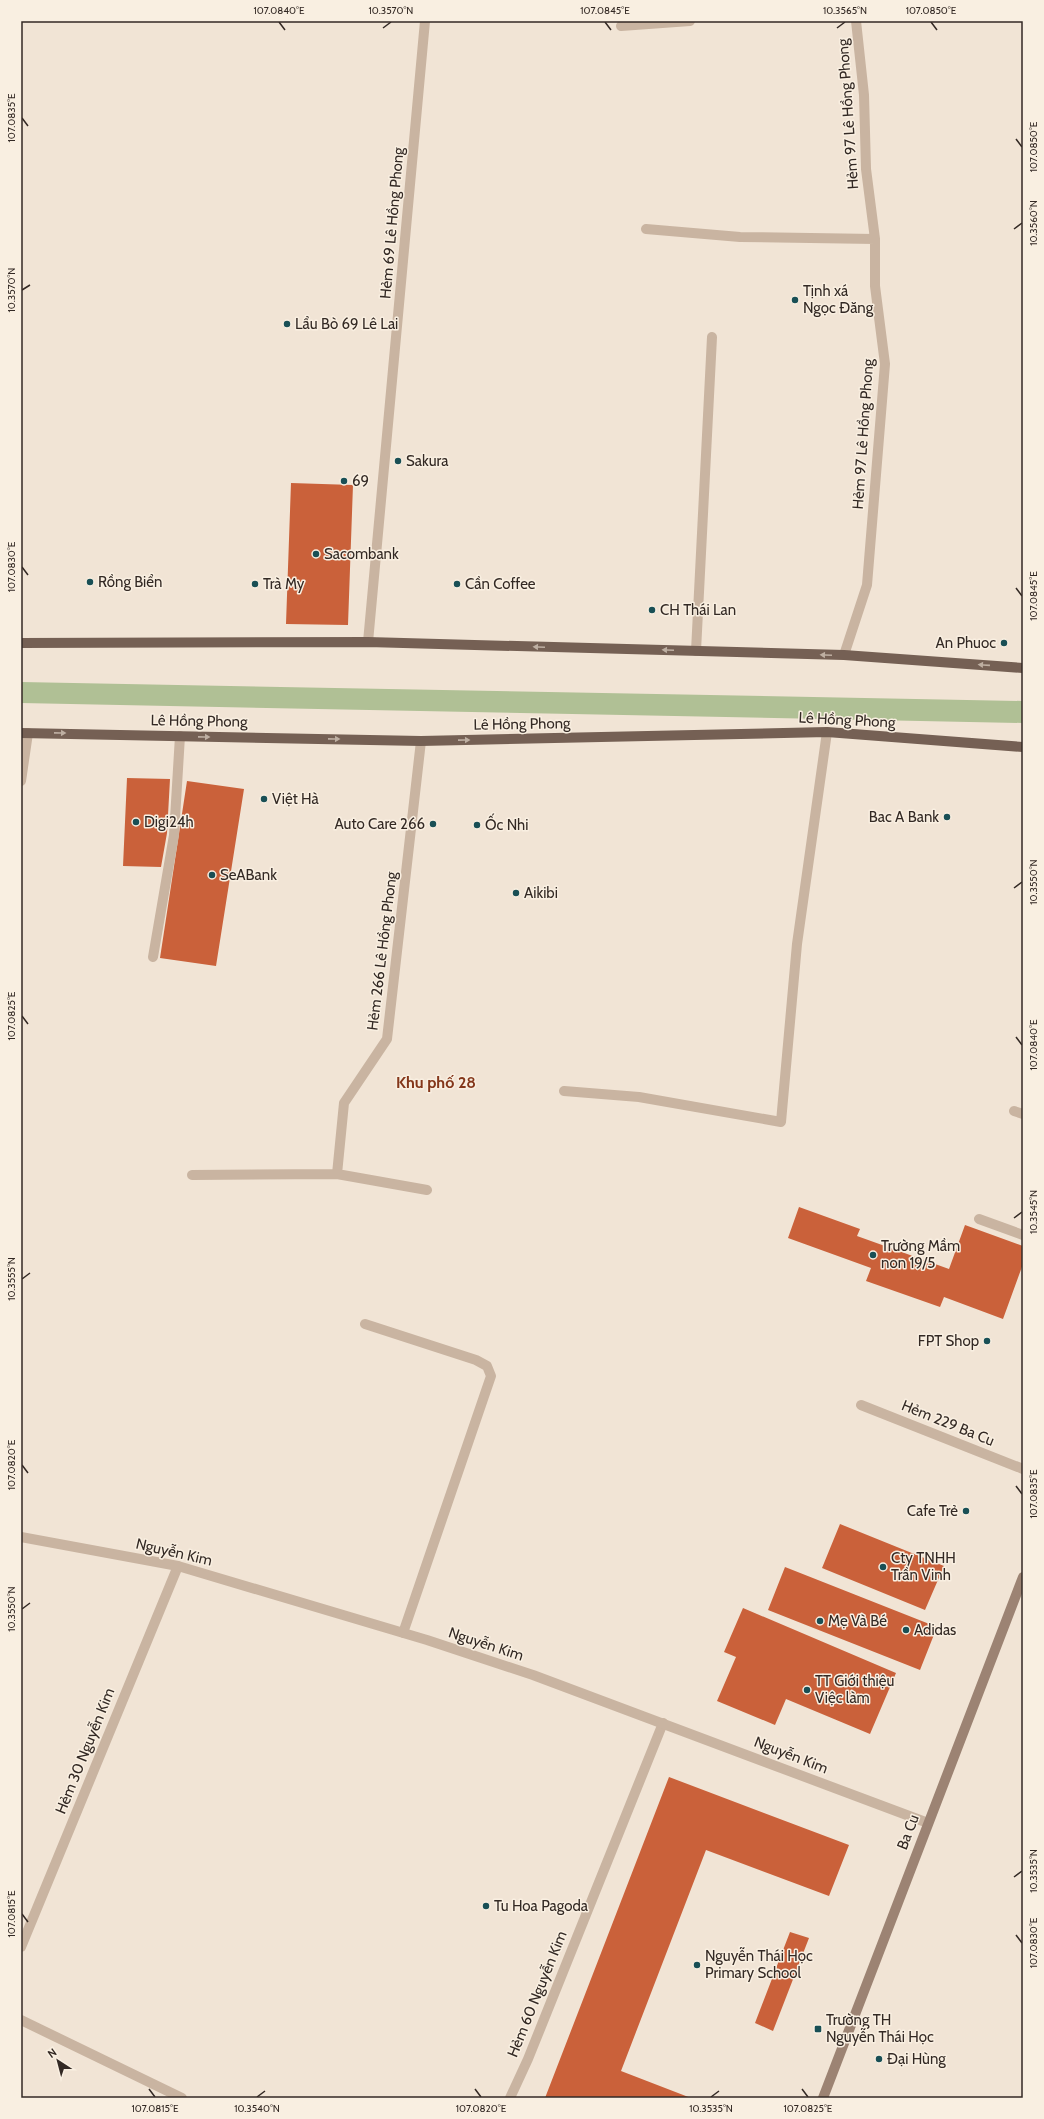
<svg xmlns="http://www.w3.org/2000/svg" width="1044" height="2119" font-family="Cabin,sans-serif">
<rect width="100%" height="100%" fill="#f1e4d5"/>
<!-- green -->
<path fill="#b0c095" d="M 21,682 L 1023,701 L 1023,723 L 21,703 Z"/>
<!-- building -->
<path fill="#ca613a" d="M 291,483 L 353,485 L 348,625 L 286,624 Z
M 127,778 L 170,779 L 167,833 L 161,867 L 123,866 Z
M 187,781 L 244,789 L 216,966 L 160,958 Z
M 799,1207 L 860,1229 L 857,1236 L 949,1269 L 965,1225 L 1023,1246 L 1023,1264 L 1003,1319 L 944,1297 L 940,1307 L 866,1281 L 871,1268 L 788,1238 Z
M 840,1524 L 944,1566 L 925,1610 L 822,1568 Z
M 785,1567 L 937,1627 L 920,1670 L 768,1610 Z
M 743,1608 L 896,1673 L 870,1734 L 786,1699 L 775,1725 L 717,1701 L 736,1657 L 724,1652 Z
M 669,1777 L 849,1845 L 829,1896 L 706,1850 L 621,2071 L 691,2098 L 545,2098 Z
M 790,1932 L 809,1938 L 773,2031 L 755,2023 Z"/>
<g fill="none" stroke-linecap="round" stroke-linejoin="round">
<!-- service -->
<path stroke="#c9b4a1" stroke-width="10" d="M 621,26 L 690,21
M 696,651 L 712,337
M 21,781 L 28,733
M 153,957 L 174,835 L 180,736
M 564,1091 L 639,1097 L 781,1122 L 797,944 L 827,732
M 337,1174 L 427,1190
M 192,1175 L 337,1174 L 344,1103 L 387,1039 L 421,741
M 979,1219 L 1023,1235
M 861,1405 L 1023,1469
M 21,1947 L 178,1566
M 510,2098 L 528,2059 L 663,1723"/>
<!-- minor -->
<path stroke="#c9b4a1" stroke-width="10" d="M 646,229 L 740,237 L 875,239
M 368,642 L 425,21
M 844,655 L 867,585 L 885,364 L 875,286 L 875,239 L 866,169 L 864,95 L 856,21
M 1014,1111 L 1023,1114
M 365,1324 L 476,1360 L 487,1366 L 491,1376 L 403,1633
M 21,1537 L 178,1566 L 427,1640 L 533,1675 L 928,1823
M 21,2020 L 182,2098"/>
<!-- secondary -->
<path stroke="#9c8373" stroke-width="10" d="M 823,2098 L 1023,1577"/>
<!-- primary -->
<path stroke="#756054" stroke-width="10" d="M 21,643 L 368,642 L 844,655 L 1023,668
M 21,733 L 421,741 L 827,732 L 1023,747"/>
</g>
<!-- one-way arrows -->
<defs><path id="oneway-solid" d="M-6-.8H1V-3.2L6.5 0L1 3.2V.8H-6Z"/></defs>
<g fill="#beafa2">
<use href="#oneway-solid" transform="translate(539 647) rotate(-178)"/>
<use href="#oneway-solid" transform="translate(668 650) rotate(-178)"/>
<use href="#oneway-solid" transform="translate(826 655) rotate(-178)"/>
<use href="#oneway-solid" transform="translate(984 665) rotate(-176)"/>
<use href="#oneway-solid" transform="translate(60 733) rotate(1)"/>
<use href="#oneway-solid" transform="translate(204 737) rotate(1)"/>
<use href="#oneway-solid" transform="translate(334 739) rotate(1)"/>
<use href="#oneway-solid" transform="translate(464 740) rotate(-1)"/>
</g>
<!-- ticks -->
<path fill="none" stroke="#332924" stroke-width="1.5" d="M 279,22 L 285,30M 605,22 L 611,30M 931,22 L 937,30M 383,28 L 391,22M 837,28 L 845,22M 22,118 L 28,126M 1016,139 L 1022,147M 1014,229 L 1022,223M 22,290 L 30,285M 22,567 L 28,575M 1016,588 L 1022,596M 1014,888 L 1022,882M 22,1016 L 28,1024M 1016,1037 L 1022,1045M 1014,1218 L 1022,1212M 22,1279 L 30,1273M 22,1465 L 28,1473M 1016,1486 L 1022,1494M 22,1609 L 30,1603M 1014,1877 L 1022,1871M 22,1914 L 28,1922M 1016,1935 L 1022,1943M 149,2089 L 155,2097M 475,2089 L 481,2097M 802,2089 L 808,2097M 257,2097 L 265,2091M 711,2097 L 719,2091"/>
<!-- markers -->
<g fill="#194f55" stroke="#f9efe1" stroke-width="1.5">
<circle cx="795" cy="300" r="4"/>
<circle cx="287" cy="324" r="4"/>
<circle cx="398" cy="461" r="4"/>
<circle cx="344" cy="481" r="4"/>
<circle cx="316" cy="554" r="4"/>
<circle cx="90" cy="582" r="4"/>
<circle cx="255" cy="584" r="4"/>
<circle cx="457" cy="584" r="4"/>
<circle cx="652" cy="610" r="4"/>
<circle cx="1004" cy="643" r="4"/>
<circle cx="264" cy="799" r="4"/>
<circle cx="947" cy="817" r="4"/>
<circle cx="136" cy="822" r="4"/>
<circle cx="433" cy="824" r="4"/>
<circle cx="477" cy="825" r="4"/>
<circle cx="212" cy="875" r="4"/>
<circle cx="516" cy="893" r="4"/>
<circle cx="873" cy="1255" r="4"/>
<circle cx="987" cy="1341" r="4"/>
<circle cx="966" cy="1511" r="4"/>
<circle cx="883" cy="1567" r="4"/>
<circle cx="820" cy="1621" r="4"/>
<circle cx="906" cy="1630" r="4"/>
<circle cx="807" cy="1690" r="4"/>
<circle cx="486" cy="1906" r="4"/>
<circle cx="697" cy="1965" r="4"/>
<rect x="814" y="2025" width="8" height="8" rx="2"/>
<circle cx="879" cy="2059" r="4"/>
</g>
<g text-anchor="middle" stroke-width="3" stroke-linejoin="round" paint-order="stroke">
<!-- street labels -->
<g font-size="15" fill="#332924" stroke="#f9efe1">
<text transform="translate(848 114) rotate(-94)" y="5">Hẻm 97 Lê Hồng Phong</text>
<text transform="translate(392 223) rotate(-85)" y="5">Hẻm 69 Lê Hồng Phong</text>
<text transform="translate(863 434) rotate(-86)" y="5">Hẻm 97 Lê Hồng Phong</text>
<text transform="translate(847 720) rotate(3)" y="5">Lê Hồng Phong</text>
<text transform="translate(199 721) rotate(1)" y="5">Lê Hồng Phong</text>
<text transform="translate(522 724) rotate(-1)" y="5">Lê Hồng Phong</text>
<text transform="translate(382 951) rotate(-83)" y="5">Hẻm 266 Lê Hồng Phong</text>
<text transform="translate(948 1423) rotate(22)" y="5">Hẻm 229 Ba Cu</text>
<text transform="translate(174 1552) rotate(13)" y="5">Nguyễn Kim</text>
<text transform="translate(486 1644) rotate(18)" y="5">Nguyễn Kim</text>
<text transform="translate(85 1751) rotate(-68)" y="5">Hẻm 30 Nguyễn Kim</text>
<text transform="translate(791 1755) rotate(21)" y="5">Nguyễn Kim</text>
<text transform="translate(908 1832) rotate(-69)" y="5">Ba Cu</text>
<text transform="translate(537 1994) rotate(-68)" y="5">Hẻm 60 Nguyễn Kim</text>
</g>
<!-- poi labels -->
<g font-size="15" fill="#332924" stroke="#f9efe1" text-anchor="start">
<text x="803" y="296">Tịnh xá<tspan x="803" dy="17">Ngọc Đăng</tspan></text>
<text x="295" y="329">Lẩu Bò 69 Lê Lai</text>
<text x="406" y="466">Sakura</text>
<text x="352" y="486">69</text>
<text x="324" y="559">Sacombank</text>
<text x="98" y="587">Rồng Biển</text>
<text x="263" y="589">Trà My</text>
<text x="465" y="589">Cần Coffee</text>
<text x="660" y="615">CH Thái Lan</text>
<text x="996" y="648" text-anchor="end">An Phuoc</text>
<text x="272" y="804">Việt Hà</text>
<text x="939" y="822" text-anchor="end">Bac A Bank</text>
<text x="144" y="827">Digi24h</text>
<text x="425" y="829" text-anchor="end">Auto Care 266</text>
<text x="485" y="830">Ốc Nhi</text>
<text x="220" y="880">SeABank</text>
<text x="524" y="898">Aikibi</text>
<text x="881" y="1251">Trường Mầm<tspan x="881" dy="17">non 19/5</tspan></text>
<text x="979" y="1346" text-anchor="end">FPT Shop</text>
<text x="958" y="1516" text-anchor="end">Cafe Trẻ</text>
<text x="891" y="1563">Cty TNHH<tspan x="891" dy="17">Trần Vinh</tspan></text>
<text x="828" y="1626">Mẹ Và Bé</text>
<text x="914" y="1635">Adidas</text>
<text x="815" y="1686">TT Giới thiệu<tspan x="815" dy="17">Việc làm</tspan></text>
<text x="494" y="1911">Tu Hoa Pagoda</text>
<text x="705" y="1961">Nguyễn Thái Học<tspan x="705" dy="17">Primary School</tspan></text>
<text x="826" y="2025">Trường TH<tspan x="826" dy="17">Nguyễn Thái Học</tspan></text>
<text x="887" y="2064">Đại Hùng</text>
</g>
<!-- neighbourhood labels -->
<g font-size="16" font-weight="bold" fill="#84371b" stroke="#f9efe1">
<text x="436" y="1088">Khu phố 28</text>
</g>
</g>
<!-- border -->
<rect width="1044" height="2119" fill="none" stroke="#f9efe1" stroke-width="44"/>
<!-- north arrow -->
<g transform="translate(58 2061) rotate(324)" stroke="#f9efe1" stroke-width="3" paint-order="stroke">
<path d="M0-3L7 15L0 10L-7 15Z" fill="#332924"/>
<text y="-6" font-size="11" font-weight="bold" text-anchor="middle" fill="#332924">N</text>
</g>
<rect x="22" y="22" width="1000" height="2075" fill="none" stroke="#332924" stroke-width="1.5"/>
<g font-size="10" text-anchor="middle" fill="#332924">
<text x="279" y="14">107.0840°E</text>
<text x="391" y="14">10.3570°N</text>
<text x="605" y="14">107.0845°E</text>
<text x="845" y="14">10.3565°N</text>
<text x="931" y="14">107.0850°E</text>
<text transform="translate(11 118) rotate(-90)" y="4">107.0835°E</text>
<text transform="translate(1033 147) rotate(-90)" y="4">107.0850°E</text>
<text transform="translate(1033 223) rotate(-90)" y="4">10.3560°N</text>
<text transform="translate(11 290) rotate(-90)" y="4">10.3570°N</text>
<text transform="translate(11 567) rotate(-90)" y="4">107.0830°E</text>
<text transform="translate(1033 596) rotate(-90)" y="4">107.0845°E</text>
<text transform="translate(1033 882) rotate(-90)" y="4">10.3550°N</text>
<text transform="translate(11 1016) rotate(-90)" y="4">107.0825°E</text>
<text transform="translate(1033 1045) rotate(-90)" y="4">107.0840°E</text>
<text transform="translate(1033 1212) rotate(-90)" y="4">10.3545°N</text>
<text transform="translate(11 1279) rotate(-90)" y="4">10.3555°N</text>
<text transform="translate(11 1465) rotate(-90)" y="4">107.0820°E</text>
<text transform="translate(1033 1494) rotate(-90)" y="4">107.0835°E</text>
<text transform="translate(11 1609) rotate(-90)" y="4">10.3550°N</text>
<text transform="translate(1033 1871) rotate(-90)" y="4">10.3535°N</text>
<text transform="translate(11 1914) rotate(-90)" y="4">107.0815°E</text>
<text transform="translate(1033 1943) rotate(-90)" y="4">107.0830°E</text>
<text x="155" y="2112">107.0815°E</text>
<text x="257" y="2112">10.3540°N</text>
<text x="481" y="2112">107.0820°E</text>
<text x="711" y="2112">10.3535°N</text>
<text x="808" y="2112">107.0825°E</text>
</g>
</svg>
